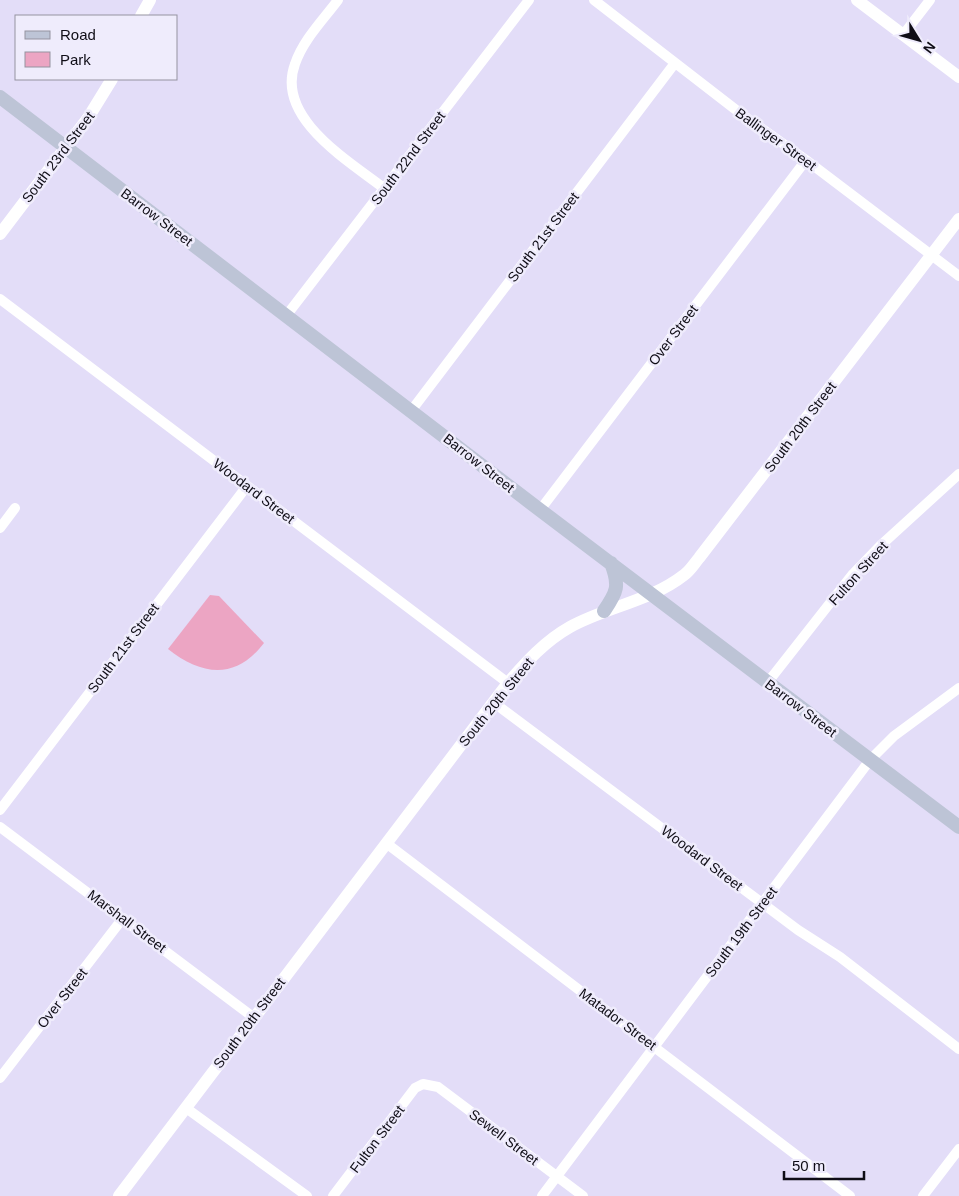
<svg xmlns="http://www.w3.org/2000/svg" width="959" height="1196" font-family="Helvetica,sans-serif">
<rect width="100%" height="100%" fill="#e3ddf8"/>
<!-- green -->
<path fill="#eca5c3" d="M 210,595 L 219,596 L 264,643 C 236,680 202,676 168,649 Z"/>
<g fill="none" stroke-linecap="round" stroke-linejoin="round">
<!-- minor -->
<path stroke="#fff" stroke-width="10" d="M 338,0 C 323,20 303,40 295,64 C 275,118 349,161 385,189
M 594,0 L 740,113 L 806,160 L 959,276
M 903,35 L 930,0
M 0,299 L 508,683
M 286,316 L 529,0
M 411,411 L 675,63
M 540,510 L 806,160
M 0,528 L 15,508
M 768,682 L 852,575 L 880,546 L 959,474
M 493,702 L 798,930 L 840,957 L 959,1049
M 0,810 L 247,486
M 0,827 L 253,1017
M 386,843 L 850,1196
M 0,1078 L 123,918
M 186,1108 L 307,1196
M 333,1196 L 415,1088 L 423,1084 L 438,1087 L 583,1196
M 542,1196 L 870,760 L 894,736 L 959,688
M 923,1196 L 959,1149"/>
<!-- tertiary -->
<path stroke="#fff" stroke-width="12" d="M 857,0 L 959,77
M 141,16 L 150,0
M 0,234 L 88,118 L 112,79
M 119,1196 L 508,683 C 526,662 545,641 570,627 C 606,607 651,601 684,575 C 690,571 694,564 699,558 L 959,219"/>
<!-- secondary -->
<path stroke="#bdc4d6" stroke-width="14" d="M 0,97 L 540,510 L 959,827
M 604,611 C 617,592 620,586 611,563"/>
</g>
<g text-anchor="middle" stroke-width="5" stroke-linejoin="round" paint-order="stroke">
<!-- street labels -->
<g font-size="14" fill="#0f0d16" stroke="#efecfc">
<text transform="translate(776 139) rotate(36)" y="5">Ballinger Street</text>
<text transform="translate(58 157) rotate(-53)" y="5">South 23rd Street</text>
<text transform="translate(408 158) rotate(-53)" y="5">South 22nd Street</text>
<text transform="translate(157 217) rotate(37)" y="5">Barrow Street</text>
<text transform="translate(543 237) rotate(-53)" y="5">South 21st Street</text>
<text transform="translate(673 335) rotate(-53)" y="5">Over Street</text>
<text transform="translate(800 427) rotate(-53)" y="5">South 20th Street</text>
<text transform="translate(479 463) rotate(38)" y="5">Barrow Street</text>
<text transform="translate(254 491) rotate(37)" y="5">Woodard Street</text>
<text transform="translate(858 573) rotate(-48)" y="5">Fulton Street</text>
<text transform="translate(123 648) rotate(-53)" y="5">South 21st Street</text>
<text transform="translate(496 702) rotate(-51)" y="5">South 20th Street</text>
<text transform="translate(801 708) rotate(37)" y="5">Barrow Street</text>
<text transform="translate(702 858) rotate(37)" y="5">Woodard Street</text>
<text transform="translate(127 921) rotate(37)" y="5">Marshall Street</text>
<text transform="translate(741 932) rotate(-53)" y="5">South 19th Street</text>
<text transform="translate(62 998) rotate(-52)" y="5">Over Street</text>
<text transform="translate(618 1019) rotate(37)" y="5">Matador Street</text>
<text transform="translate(249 1023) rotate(-53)" y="5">South 20th Street</text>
<text transform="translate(504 1137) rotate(37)" y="5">Sewell Street</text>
<text transform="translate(377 1139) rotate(-53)" y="5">Fulton Street</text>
</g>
</g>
<!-- legend -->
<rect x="15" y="15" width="162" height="65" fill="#efecfc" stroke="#9593a0"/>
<rect x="25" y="31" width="25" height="8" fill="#bdc4d6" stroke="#9593a0"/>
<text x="60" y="40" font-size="15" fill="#0f0d16">Road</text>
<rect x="25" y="52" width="25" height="15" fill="#eca5c3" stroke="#9593a0"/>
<text x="60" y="65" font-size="15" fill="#0f0d16">Park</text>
<!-- north arrow -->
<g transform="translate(919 40) rotate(127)" stroke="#efecfc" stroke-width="4" paint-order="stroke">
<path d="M0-4L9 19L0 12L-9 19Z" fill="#0f0d16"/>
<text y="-8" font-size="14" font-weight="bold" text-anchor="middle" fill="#0f0d16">N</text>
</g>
<!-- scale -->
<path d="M784 1171v8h80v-8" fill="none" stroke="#0f0d16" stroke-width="2.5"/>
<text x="792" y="1171" font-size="15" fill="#0f0d16" stroke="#efecfc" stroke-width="4" paint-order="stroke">50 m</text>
</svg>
